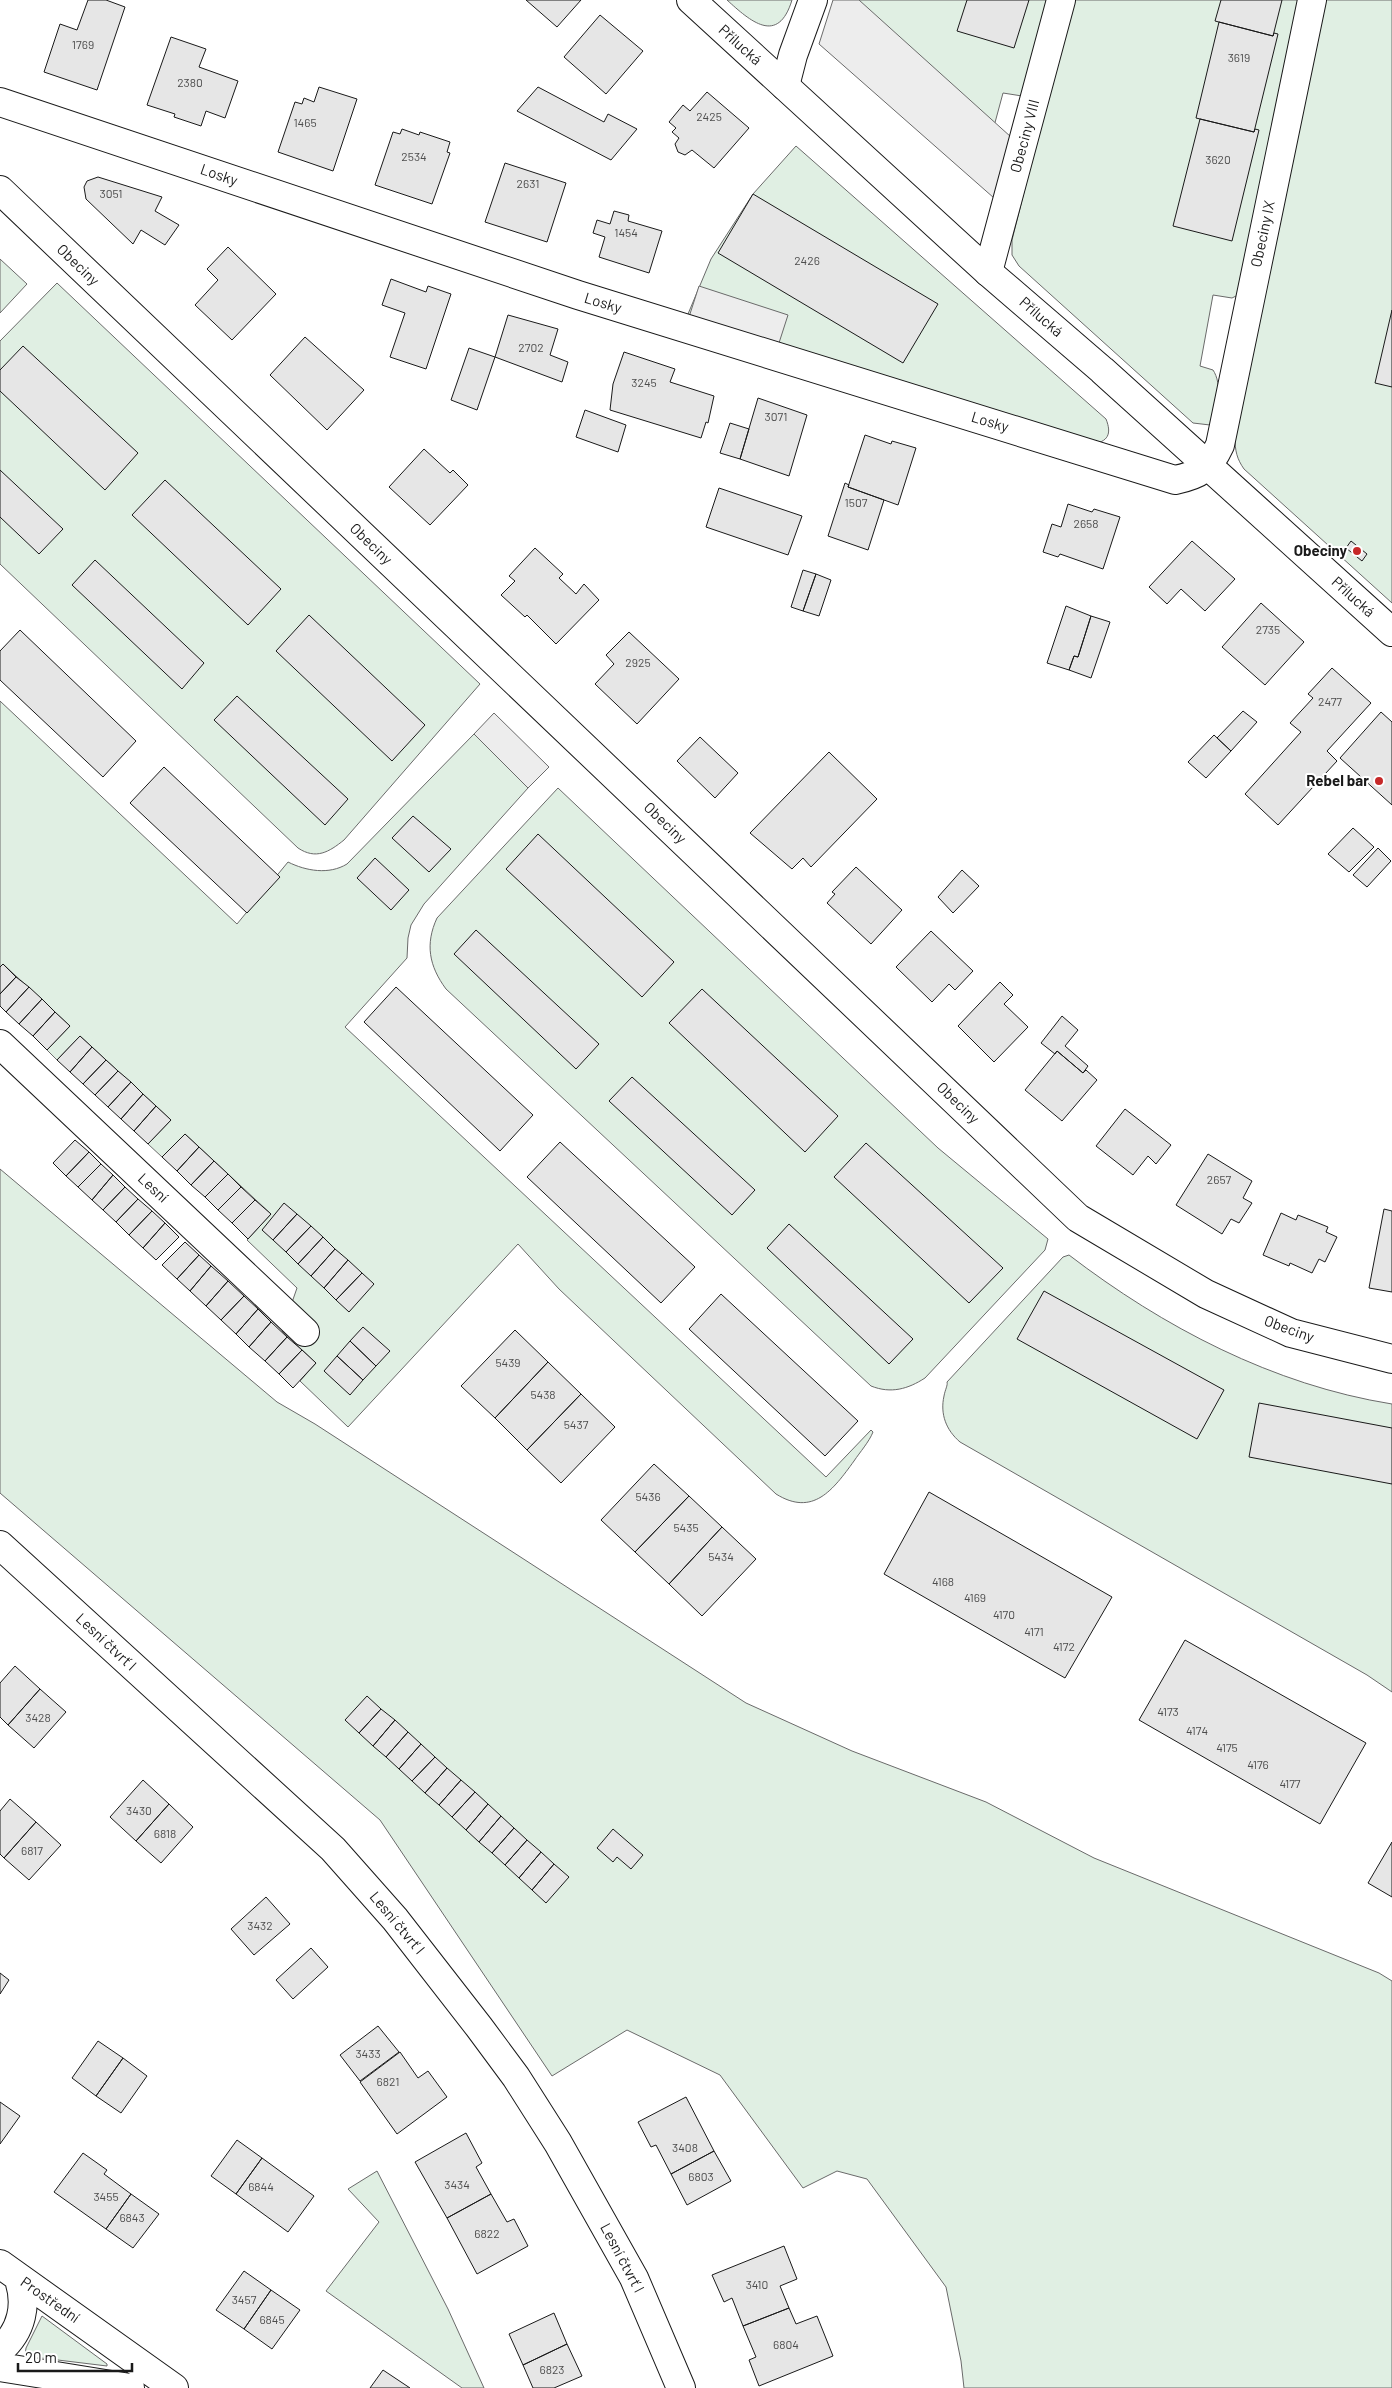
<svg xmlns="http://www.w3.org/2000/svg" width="1392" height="2388" font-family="Barlow,sans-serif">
<rect width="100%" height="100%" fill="#fff"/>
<!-- green -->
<path fill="#e0efe3" stroke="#6a6a6a" d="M 727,0 L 792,0 C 778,46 750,21 727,0 Z
M 852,0 L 1050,0 L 1022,96 L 1003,93 L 993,130 Z
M 1072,0 L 1302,0 L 1238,295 L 1232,298 L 1213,295 L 1200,366 L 1213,370 C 1222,383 1220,413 1210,425 L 1193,423 L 1019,266 L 1012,255 L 1012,240 Z
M 1320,0 L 1392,0 L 1392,603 L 1244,469 C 1237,459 1235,451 1235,438 Z
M 796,146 L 1106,419 C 1112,434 1108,442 1092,444 L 945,400 L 688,314 L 711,259 L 753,194 Z
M 0,259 L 27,284 L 0,313 Z
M 57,283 L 480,684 L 344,840 C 329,852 316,860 298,848 L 0,564 L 0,341 Z
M 0,701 L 237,924 L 288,862 C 306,871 329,875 347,864 L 474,734 L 528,788 L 424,904 L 411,925 L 408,938 L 407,958 L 345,1027 L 826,1477 L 871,1430 L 873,1432 C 869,1442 860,1452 854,1461 C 833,1490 813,1517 776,1494 L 559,1289 L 518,1244 L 348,1427 L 300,1381 L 316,1363 L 282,1331 L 297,1288 L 247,1240 L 271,1214 L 185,1134 L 162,1157 L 148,1144 L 171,1120 L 80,1036 L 57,1060 L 47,1050 L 70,1026 L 3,964 L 0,967 Z
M 558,788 L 938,1148 L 1048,1239 L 1045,1250 L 925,1378 C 908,1389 891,1394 871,1386 L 446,989 C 429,966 425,944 437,918 Z
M 0,1169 L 277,1402 L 315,1424 L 746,1703 L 852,1751 L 986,1802 L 1094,1858 L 1379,1973 L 1392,1981 L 1392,2388 L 964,2388 L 961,2361 L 946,2287 L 867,2179 L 837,2171 L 803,2188 L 720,2075 L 627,2030 L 552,2076 L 380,1820 L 0,1493 Z
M 1069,1255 C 1163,1327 1273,1385 1392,1404 L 1392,1692 L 1367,1675 L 960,1442 C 946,1430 940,1414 944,1396 C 945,1390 948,1385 947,1382 L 1063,1257 Z
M 377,2171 L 448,2309 L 484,2388 L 462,2388 L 326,2291 L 379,2222 L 348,2189 Z
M 42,2316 L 107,2364 L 107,2366 L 25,2356 L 26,2348 Z"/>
<!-- parking -->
<path fill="#ededed" stroke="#6a6a6a" d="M 833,0 L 859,0 L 1011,137 L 994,198 L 819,44 Z
M 699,286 L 788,315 L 778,346 L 689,317 Z
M 494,713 L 549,767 L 528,788 L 474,734 Z"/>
<!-- building -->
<path fill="#e6e6e6" stroke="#1a1a1a" d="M 88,0 L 106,0 L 125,7 L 97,90 L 44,72 L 60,24 L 77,30 Z
M 526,0 L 581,0 L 557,27 Z
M 967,0 L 1029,0 L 1014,48 L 957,31 Z
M 1221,0 L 1282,0 L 1273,36 L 1215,21 Z
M 600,15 L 643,51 L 606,94 L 564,57 Z
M 1219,22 L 1273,36 L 1274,33 L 1278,34 L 1254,132 L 1196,118 Z
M 171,37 L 206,49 L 199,67 L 238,81 L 225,118 L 206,111 L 201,126 L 174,117 L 175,114 L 147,105 Z
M 319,87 L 357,99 L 333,171 L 278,152 L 295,102 L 302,104 L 304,98 L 314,102 Z
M 538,87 L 604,122 L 608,114 L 637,129 L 611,160 L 517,111 Z
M 707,92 L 749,128 L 714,168 L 692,150 L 685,155 L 678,152 L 675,144 L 679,138 L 672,132 L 676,128 L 669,122 L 683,105 L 690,111 Z
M 1200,119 L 1254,132 L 1255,129 L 1259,130 L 1232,241 L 1173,226 Z
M 402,129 L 419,135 L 420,132 L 450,142 L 447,152 L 450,153 L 432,204 L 375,185 L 393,132 L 400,134 Z
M 505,163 L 566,183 L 547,242 L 485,222 Z
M 98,177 L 162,197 L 155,211 L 179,225 L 165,245 L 141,230 L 133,244 L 86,199 L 84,187 L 87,181 Z
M 753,194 L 938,304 L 903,363 L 718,253 Z
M 614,211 L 629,215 L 628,221 L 662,231 L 649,273 L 599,257 L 605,237 L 593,233 L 597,220 L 610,224 Z
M 228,247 L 276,294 L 232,340 L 195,305 L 218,280 L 207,269 Z
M 391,279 L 426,292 L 428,286 L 451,294 L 426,369 L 390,357 L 405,313 L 382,305 Z
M 1392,310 L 1392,387 L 1375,383 Z
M 508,315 L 558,329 L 550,355 L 568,362 L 562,382 L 495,357 Z
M 305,337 L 364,390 L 327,430 L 270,375 Z
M 23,346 L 138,453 L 105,490 L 0,391 L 0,370 Z
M 469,348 L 495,357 L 477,410 L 451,400 Z
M 624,352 L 675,369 L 670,382 L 714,396 L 708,423 L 706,422 L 701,438 L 610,410 L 613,384 Z
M 758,398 L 807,415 L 789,476 L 740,459 Z
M 585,410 L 626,425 L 618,452 L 576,437 Z
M 730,423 L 749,429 L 740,459 L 720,453 Z
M 865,435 L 891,444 L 892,441 L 916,448 L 898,505 L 848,487 Z
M 424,449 L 450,473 L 453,470 L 468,485 L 430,525 L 389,487 Z
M 0,470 L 63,529 L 39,554 L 0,517 Z
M 165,480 L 281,589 L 248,625 L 132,515 Z
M 845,483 L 849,485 L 848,487 L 884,500 L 868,550 L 828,536 Z
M 719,488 L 802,516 L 788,555 L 706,527 Z
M 1068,504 L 1092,512 L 1094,509 L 1120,517 L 1103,569 L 1060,554 L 1058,557 L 1043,552 L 1052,524 L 1061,527 Z
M 1192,541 L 1235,579 L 1205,611 L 1181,589 L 1167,604 L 1149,587 Z
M 1351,541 L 1367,554 L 1362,561 L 1346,548 Z
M 535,548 L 563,574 L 559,578 L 576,594 L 584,584 L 599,600 L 556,644 L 527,615 L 525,617 L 501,595 L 515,581 L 509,576 Z
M 95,560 L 204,663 L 182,689 L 72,585 Z
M 803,570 L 816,574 L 803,611 L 791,607 Z
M 816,574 L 831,580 L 819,616 L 803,611 Z
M 1261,603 L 1304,642 L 1265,685 L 1222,647 Z
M 1066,606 L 1091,616 L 1078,657 L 1074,656 L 1069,670 L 1047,663 Z
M 309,615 L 425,725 L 392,761 L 276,651 Z
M 1091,616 L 1110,622 L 1091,678 L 1069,670 L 1074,656 L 1078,657 Z
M 20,630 L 136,741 L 103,777 L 0,680 L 0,651 Z
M 629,632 L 679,679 L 637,724 L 595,684 L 614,664 L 606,655 Z
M 1332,668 L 1371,703 L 1327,751 L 1337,761 L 1278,825 L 1245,794 L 1301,732 L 1290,723 L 1313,698 L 1308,694 Z
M 237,696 L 348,799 L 325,825 L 214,720 Z
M 1243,711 L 1257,722 L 1231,751 L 1217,738 Z
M 1381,712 L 1392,722 L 1392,805 L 1340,758 Z
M 1214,735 L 1231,751 L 1206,778 L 1188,762 Z
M 700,737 L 738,773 L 715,798 L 677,761 Z
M 829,752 L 877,799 L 811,867 L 803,858 L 792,869 L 750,833 Z
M 164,767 L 280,877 L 247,913 L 130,803 Z
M 413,816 L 451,849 L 429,872 L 392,838 Z
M 1353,828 L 1374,847 L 1349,872 L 1328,854 Z
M 538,834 L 674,962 L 642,997 L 506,869 Z
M 1378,848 L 1391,861 L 1367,887 L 1353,875 Z
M 375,858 L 409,890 L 391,910 L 357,878 Z
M 856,867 L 902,910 L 871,944 L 827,903 L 835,894 L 832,892 Z
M 962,870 L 979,886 L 953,913 L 938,897 Z
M 476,930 L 599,1044 L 576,1069 L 454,954 Z
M 931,931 L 973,971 L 955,990 L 949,984 L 932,1002 L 896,967 Z
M 3,964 L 16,977 L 0,994 L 0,967 Z
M 16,977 L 29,987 L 6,1012 L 0,1006 L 0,994 Z
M 1000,982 L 1013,995 L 1004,1004 L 1028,1027 L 994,1062 L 958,1026 Z
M 29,987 L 42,999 L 19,1024 L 6,1012 Z
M 396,987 L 533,1115 L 500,1151 L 364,1022 Z
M 702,989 L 838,1116 L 805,1152 L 669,1023 Z
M 42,999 L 55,1012 L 33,1036 L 19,1024 Z
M 55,1012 L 70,1026 L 47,1050 L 33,1036 Z
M 1062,1016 L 1078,1030 L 1065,1046 L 1088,1066 L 1083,1073 L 1057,1051 L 1055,1054 L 1041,1043 Z
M 80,1036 L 92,1047 L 70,1072 L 57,1060 Z
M 92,1047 L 106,1060 L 83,1084 L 70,1072 Z
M 1057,1051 L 1083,1073 L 1086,1070 L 1097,1080 L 1062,1121 L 1025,1090 Z
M 106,1060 L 118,1071 L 95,1095 L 83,1084 Z
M 118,1071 L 131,1082 L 108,1107 L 95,1095 Z
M 632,1077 L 755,1190 L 732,1215 L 609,1101 Z
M 131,1082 L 143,1094 L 121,1119 L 108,1107 Z
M 143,1094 L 156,1106 L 134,1131 L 121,1119 Z
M 156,1106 L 171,1120 L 148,1144 L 134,1131 Z
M 1125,1109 L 1171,1145 L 1156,1164 L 1148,1156 L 1133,1175 L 1096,1146 Z
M 185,1134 L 199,1147 L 177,1171 L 162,1157 Z
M 75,1140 L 89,1152 L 66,1176 L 53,1163 Z
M 560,1142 L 695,1267 L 661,1303 L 527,1177 Z
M 866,1143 L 1003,1268 L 969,1303 L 834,1177 Z
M 199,1147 L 214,1161 L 191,1185 L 177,1171 Z
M 89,1152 L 101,1164 L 78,1187 L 66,1176 Z
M 1208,1154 L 1252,1181 L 1243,1198 L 1252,1203 L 1239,1223 L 1231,1219 L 1222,1234 L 1176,1205 Z
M 214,1161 L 228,1174 L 205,1197 L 191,1185 Z
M 101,1164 L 113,1175 L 92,1200 L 78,1187 Z
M 228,1174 L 241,1187 L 218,1210 L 205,1197 Z
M 113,1175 L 125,1187 L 103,1210 L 92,1200 Z
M 125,1187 L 138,1199 L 116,1222 L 103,1210 Z
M 241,1187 L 255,1200 L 232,1223 L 218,1210 Z
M 138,1199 L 152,1211 L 129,1235 L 116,1222 Z
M 255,1200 L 271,1214 L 248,1239 L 232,1223 Z
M 284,1203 L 297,1214 L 273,1240 L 262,1230 Z
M 1384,1209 L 1392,1211 L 1392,1292 L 1369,1288 Z
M 152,1211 L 165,1223 L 143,1248 L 129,1235 Z
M 1281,1213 L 1296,1220 L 1298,1215 L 1328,1227 L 1326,1232 L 1337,1237 L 1325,1262 L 1319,1259 L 1312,1273 L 1290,1263 L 1289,1266 L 1263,1255 Z
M 297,1214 L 311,1226 L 286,1252 L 273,1240 Z
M 165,1223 L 179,1237 L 156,1260 L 143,1248 Z
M 789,1224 L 913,1339 L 889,1364 L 767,1248 Z
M 311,1226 L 323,1237 L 298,1264 L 286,1252 Z
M 323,1237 L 335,1249 L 311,1276 L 298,1264 Z
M 185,1242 L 199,1255 L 177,1279 L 162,1265 Z
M 335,1249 L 348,1260 L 324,1288 L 311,1276 Z
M 199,1255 L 211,1266 L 190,1291 L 177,1279 Z
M 348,1260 L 362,1273 L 336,1300 L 324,1288 Z
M 211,1266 L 228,1281 L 206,1306 L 190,1291 Z
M 362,1273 L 374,1284 L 349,1312 L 336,1300 Z
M 228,1281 L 244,1296 L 221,1320 L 206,1306 Z
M 1044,1291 L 1224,1390 L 1197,1439 L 1017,1339 Z
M 721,1294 L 858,1421 L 825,1456 L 689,1329 Z
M 244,1296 L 258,1309 L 236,1334 L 221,1320 Z
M 258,1309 L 271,1322 L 249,1347 L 236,1334 Z
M 271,1322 L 287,1337 L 265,1361 L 249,1347 Z
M 363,1327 L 390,1351 L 376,1366 L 350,1341 Z
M 515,1330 L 548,1362 L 495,1418 L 461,1386 Z
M 287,1337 L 302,1350 L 279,1374 L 265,1361 Z
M 350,1341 L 376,1366 L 363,1380 L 337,1356 Z
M 302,1350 L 316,1363 L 293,1388 L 279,1374 Z
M 337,1356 L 363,1380 L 350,1395 L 324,1371 Z
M 548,1362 L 581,1394 L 527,1450 L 495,1418 Z
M 581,1394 L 615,1427 L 561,1483 L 527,1450 Z
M 1259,1403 L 1392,1428 L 1392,1484 L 1249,1457 Z
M 654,1464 L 689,1496 L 635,1552 L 601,1520 Z
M 929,1492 L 1112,1597 L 1065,1678 L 884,1574 Z
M 689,1496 L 722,1527 L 669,1584 L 635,1552 Z
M 722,1527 L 756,1559 L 702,1616 L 669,1584 Z
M 1185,1640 L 1366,1743 L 1320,1824 L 1139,1720 Z
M 15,1666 L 40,1689 L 8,1725 L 0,1717 L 0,1683 Z
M 40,1689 L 66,1712 L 34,1748 L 8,1725 Z
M 367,1696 L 381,1709 L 359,1733 L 345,1720 Z
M 381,1709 L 395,1720 L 373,1746 L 359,1733 Z
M 395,1720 L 408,1732 L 386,1757 L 373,1746 Z
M 408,1732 L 421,1744 L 399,1769 L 386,1757 Z
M 421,1744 L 435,1757 L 412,1781 L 399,1769 Z
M 435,1757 L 447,1768 L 425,1793 L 412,1781 Z
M 447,1768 L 461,1780 L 439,1805 L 425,1793 Z
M 143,1780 L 169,1804 L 136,1841 L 110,1817 Z
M 461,1780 L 475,1792 L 452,1817 L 439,1805 Z
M 475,1792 L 488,1804 L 466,1830 L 452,1817 Z
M 10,1799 L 36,1822 L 4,1858 L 0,1854 L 0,1811 Z
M 169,1804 L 193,1827 L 161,1863 L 136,1841 Z
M 488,1804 L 501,1816 L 479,1842 L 466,1830 Z
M 501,1816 L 514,1828 L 492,1853 L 479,1842 Z
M 36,1822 L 61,1845 L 29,1880 L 4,1858 Z
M 514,1828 L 527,1840 L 505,1865 L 492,1853 Z
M 613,1829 L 643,1855 L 631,1869 L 617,1857 L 613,1862 L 597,1848 Z
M 527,1840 L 541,1852 L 519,1878 L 505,1865 Z
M 1392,1842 L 1392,1897 L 1368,1883 Z
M 541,1852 L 554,1864 L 532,1890 L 519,1878 Z
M 554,1864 L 569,1877 L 546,1903 L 532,1890 Z
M 266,1897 L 290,1924 L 254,1955 L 231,1929 Z
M 311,1948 L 328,1967 L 293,1999 L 276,1980 Z
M 0,1973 L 9,1980 L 0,1994 Z
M 378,2026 L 399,2052 L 360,2081 L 340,2055 Z
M 98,2041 L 123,2058 L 96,2096 L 72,2078 Z
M 400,2052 L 418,2078 L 428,2071 L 447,2097 L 397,2134 L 360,2082 Z
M 123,2058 L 147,2076 L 121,2113 L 96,2096 Z
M 686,2097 L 714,2151 L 671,2174 L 656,2145 L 651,2147 L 638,2122 Z
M 0,2102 L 20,2116 L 0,2144 Z
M 466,2133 L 482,2163 L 476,2167 L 491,2194 L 447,2218 L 415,2162 Z
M 237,2140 L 262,2158 L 236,2194 L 211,2176 Z
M 714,2151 L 731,2181 L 687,2205 L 671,2174 Z
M 83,2153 L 107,2170 L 104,2174 L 131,2194 L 106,2229 L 54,2192 Z
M 262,2158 L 314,2196 L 288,2232 L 236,2194 Z
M 131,2194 L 159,2214 L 133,2248 L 106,2229 Z
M 491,2194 L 507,2222 L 514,2219 L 528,2246 L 477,2274 L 447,2218 Z
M 784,2246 L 797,2279 L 780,2286 L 789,2308 L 743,2326 L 732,2298 L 724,2302 L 712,2275 Z
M 244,2271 L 271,2290 L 244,2329 L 216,2310 Z
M 271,2290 L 300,2310 L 272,2349 L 244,2329 Z
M 789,2308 L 796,2324 L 817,2316 L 833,2356 L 759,2386 L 749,2360 L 756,2357 L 743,2326 Z
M 554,2313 L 567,2344 L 523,2365 L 509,2334 Z
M 567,2344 L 582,2376 L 554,2388 L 533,2388 L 523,2365 Z
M 383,2370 L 410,2388 L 370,2388 Z"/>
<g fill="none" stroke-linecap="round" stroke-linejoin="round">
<!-- minor casing -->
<g stroke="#1a1a1a" stroke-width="30">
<path id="minor" d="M 785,86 L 793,55 L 813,0
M 0,102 L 578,295 L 1175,480 C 1199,475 1209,469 1220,445 L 1312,0
M 0,190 L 1078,1218 L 1206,1294 L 1291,1333 L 1392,1359
M 988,272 L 1061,0
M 0,1044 L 305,1332
M 0,1545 L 333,1849 L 395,1919 L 479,2027 L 516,2077 L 558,2143 L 634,2278 L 681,2388
M 0,2264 L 174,2388
M 0,2350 C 22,2331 28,2304 18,2277
M 0,2367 L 130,2388"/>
</g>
<!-- tertiary casing -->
<g stroke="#1a1a1a" stroke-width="30">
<path id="tertiary" d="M 691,0 L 988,272 L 1102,370 L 1392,632"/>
</g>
<!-- minor -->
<use href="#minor" stroke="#fff" stroke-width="28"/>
<!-- tertiary -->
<use href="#tertiary" stroke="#fff" stroke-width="28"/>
</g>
<!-- markers -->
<g fill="#c62828" stroke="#fff" stroke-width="2">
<circle cx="1357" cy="551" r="5"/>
<circle cx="1379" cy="781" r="5"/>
</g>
<g text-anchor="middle" stroke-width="4" stroke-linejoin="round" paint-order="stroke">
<!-- number labels -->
<g font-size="12" fill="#4d4d4d">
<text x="83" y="49">1769</text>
<text x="1239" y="62">3619</text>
<text x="190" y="87">2380</text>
<text x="709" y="121">2425</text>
<text x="305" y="127">1465</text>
<text x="414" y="161">2534</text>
<text x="1218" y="164">3620</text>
<text x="528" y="188">2631</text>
<text x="111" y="198">3051</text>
<text x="626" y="237">1454</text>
<text x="807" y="265">2426</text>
<text x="531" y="352">2702</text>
<text x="644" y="387">3245</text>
<text x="776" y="421">3071</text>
<text x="856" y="507">1507</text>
<text x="1086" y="528">2658</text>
<text x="1268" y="634">2735</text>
<text x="638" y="667">2925</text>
<text x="1330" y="706">2477</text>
<text x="1219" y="1184">2657</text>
<text x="508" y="1367">5439</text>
<text x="543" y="1399">5438</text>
<text x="576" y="1429">5437</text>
<text x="648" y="1501">5436</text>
<text x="686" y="1532">5435</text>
<text x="721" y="1561">5434</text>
<text x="943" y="1586">4168</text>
<text x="975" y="1602">4169</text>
<text x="1004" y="1619">4170</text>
<text x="1034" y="1636">4171</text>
<text x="1064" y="1651">4172</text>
<text x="1168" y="1716">4173</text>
<text x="38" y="1722">3428</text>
<text x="1197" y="1735">4174</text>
<text x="1227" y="1752">4175</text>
<text x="1258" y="1769">4176</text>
<text x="1290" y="1788">4177</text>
<text x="139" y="1815">3430</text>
<text x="165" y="1838">6818</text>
<text x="32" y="1855">6817</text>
<text x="260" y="1930">3432</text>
<text x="368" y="2058">3433</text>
<text x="388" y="2086">6821</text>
<text x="685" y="2152">3408</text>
<text x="701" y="2181">6803</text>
<text x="457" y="2189">3434</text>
<text x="261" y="2191">6844</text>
<text x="106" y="2201">3455</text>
<text x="132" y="2222">6843</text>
<text x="487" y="2238">6822</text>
<text x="757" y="2289">3410</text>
<text x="244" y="2304">3457</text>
<text x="272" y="2324">6845</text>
<text x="786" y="2349">6804</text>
<text x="552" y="2374">6823</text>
</g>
<!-- street labels -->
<g font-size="15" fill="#1a1a1a" stroke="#fff">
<text transform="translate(740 45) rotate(42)" y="5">Přílucká</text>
<text transform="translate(1025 136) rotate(-75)" y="5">Obeciny VIII</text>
<text transform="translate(219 175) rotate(19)" y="5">Losky</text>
<text transform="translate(1263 234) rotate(-78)" y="5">Obeciny IX</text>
<text transform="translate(78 265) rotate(44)" y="5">Obeciny</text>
<text transform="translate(603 303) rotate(17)" y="5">Losky</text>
<text transform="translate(1041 317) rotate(41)" y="5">Přílucká</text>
<text transform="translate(990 422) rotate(17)" y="5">Losky</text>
<text transform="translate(371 544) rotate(44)" y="5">Obeciny</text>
<text transform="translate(1353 597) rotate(42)" y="5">Přílucká</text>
<text transform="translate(665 823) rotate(44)" y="5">Obeciny</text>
<text transform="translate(958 1103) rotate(44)" y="5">Obeciny</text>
<text transform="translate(153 1188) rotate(43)" y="5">Lesní</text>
<text transform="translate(1289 1329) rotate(20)" y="5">Obeciny</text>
<text transform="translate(106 1642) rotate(43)" y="5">Lesní čtvrť I</text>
<text transform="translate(397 1923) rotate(50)" y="5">Lesní čtvrť I</text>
<text transform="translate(622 2258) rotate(62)" y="5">Lesní čtvrť I</text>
<text transform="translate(50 2300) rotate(35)" y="5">Prostřední</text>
</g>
<!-- poi labels -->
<g font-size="15" font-weight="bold" fill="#1a1a1a" stroke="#fff" text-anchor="end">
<text x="1347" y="556">Obeciny</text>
<text x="1369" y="786">Rebel bar</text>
</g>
</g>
<!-- scale -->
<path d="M18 2363v8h114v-8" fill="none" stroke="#1a1a1a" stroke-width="2.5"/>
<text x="25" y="2363" font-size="15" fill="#1a1a1a" stroke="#ffffff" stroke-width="4" paint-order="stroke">20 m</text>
</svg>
